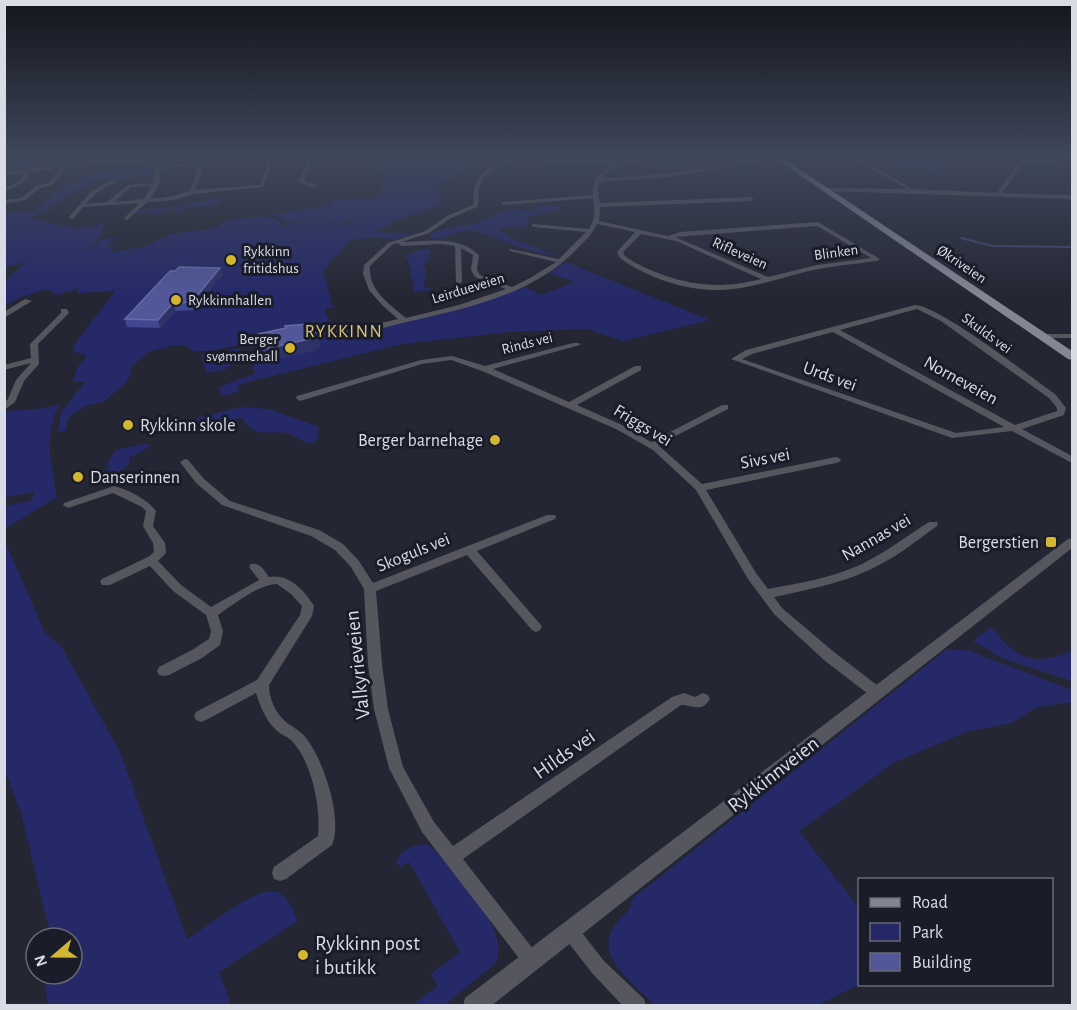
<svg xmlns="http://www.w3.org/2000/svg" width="1077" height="1010" font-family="'Alegreya Sans',sans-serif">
<rect width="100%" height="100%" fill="#242633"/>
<!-- green -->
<path fill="#252968" d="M 5,156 L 25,156 L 27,158 L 37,158 L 43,161 L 26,163 L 25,169 L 5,173 Z
M 394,156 L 399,160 L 413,159 L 421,156 L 482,156 L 446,182 L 435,185 L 434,187 L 441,192 L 439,205 L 400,219 L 374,232 L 415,234 L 392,240 L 382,237 L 350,240 L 323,271 L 331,300 L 330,303 L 335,307 L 326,309 L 326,314 L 331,323 L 323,330 L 330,332 L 330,340 L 471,306 L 525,287 L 541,295 L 574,282 L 549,273 L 566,262 L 710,320 L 623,341 L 587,329 L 510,332 L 402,344 L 244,383 L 238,386 L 238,392 L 221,396 L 219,387 L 256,373 L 253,369 L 258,349 L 240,345 L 209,351 L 193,351 L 186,346 L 175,345 L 148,352 L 129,369 L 131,374 L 124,385 L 103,402 L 85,406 L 69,417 L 65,431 L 58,432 L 61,412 L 85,382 L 73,382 L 77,368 L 87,356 L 73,351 L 74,345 L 115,291 L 79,293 L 77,290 L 79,288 L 57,295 L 48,289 L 21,297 L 5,305 L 5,281 L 26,262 L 5,267 L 4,246 L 7,244 L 5,244 L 5,213 L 35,211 L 60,189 L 102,170 L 148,164 L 152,175 L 93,182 L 66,196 L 46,211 L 30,217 C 56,224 79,234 105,222 L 99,239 L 86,251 L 108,252 L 88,251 L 102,239 L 116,238 L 107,246 L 115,247 L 110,251 L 113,252 L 146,246 L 171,234 L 221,227 L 220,222 C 241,219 267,211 284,225 L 282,228 L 300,220 L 331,222 L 351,221 L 343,225 L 346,226 L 356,219 L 332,221 L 286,219 L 294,220 L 288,223 L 281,220 L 283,218 L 270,215 L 332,204 L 331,200 L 378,198 L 382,195 L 380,178 L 388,174 L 381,170 L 372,171 L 368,167 L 381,164 L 383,157 Z
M 874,156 L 975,156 L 944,164 L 936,168 L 940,173 L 937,174 Z
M 222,197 L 218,205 L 183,208 L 181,213 L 171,214 L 177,213 L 178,209 L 159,212 L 160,214 L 164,214 L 156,215 L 155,212 L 133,214 L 138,210 L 181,206 Z
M 570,205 L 557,208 L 557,211 L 527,217 L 529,221 L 527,223 L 527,226 C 517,228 508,225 498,229 L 518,241 L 558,256 C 527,254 502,238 473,231 C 458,228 445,241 432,239 L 430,235 C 440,226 455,228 467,225 C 483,222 497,212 512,209 C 522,208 530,216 538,206 Z
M 419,250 L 431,250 L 427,261 L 423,266 L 426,270 L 426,278 L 423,282 L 424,286 L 432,290 L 414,292 L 409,262 L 405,257 Z
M 240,348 L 241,355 L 225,370 L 206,373 L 201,354 L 219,353 Z
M 60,404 C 43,433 51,466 57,497 L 5,529 L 5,506 L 30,501 L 35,492 L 5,497 L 5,411 L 39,409 Z
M 242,407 L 269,409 L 319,427 L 317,440 C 305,449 298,435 286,433 C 275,431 257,436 248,426 C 245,424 245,421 242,418 C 230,418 199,429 192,424 L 199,417 Z
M 147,443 L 150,446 L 129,458 L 129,464 L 119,472 L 102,474 L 111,465 L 106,465 L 116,450 Z
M 4,539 L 45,633 L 61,646 L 120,752 L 187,939 C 205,929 262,880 281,894 C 289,899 294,913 298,921 L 219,972 L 231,1005 L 48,1005 L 43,974 L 72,974 L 72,938 L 51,938 L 21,813 L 5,771 Z
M 991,627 C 1016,659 1034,667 1072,651 L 1072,681 L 1004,659 L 973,641 Z
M 946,650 L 967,650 L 1072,690 L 1072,702 L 1037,707 L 1011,723 L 966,732 L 895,762 L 799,831 L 859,908 L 860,984 L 818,1005 L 655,1005 C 636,986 592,956 615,925 C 621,916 632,911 632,899 Z
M 425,844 L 432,847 C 453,872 514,931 495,964 L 444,1005 L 412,1005 L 438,986 L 431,974 L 460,952 L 409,862 L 400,867 L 396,862 C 401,850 413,845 425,844 Z"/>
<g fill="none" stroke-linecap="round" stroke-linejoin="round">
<!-- stream-far1 -->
<path stroke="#48436e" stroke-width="1.5" d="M 942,156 L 971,158"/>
<!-- stream -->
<path stroke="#48436e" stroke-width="2" d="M 961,238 L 992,246 L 1072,247"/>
<!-- minor -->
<path fill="#56575e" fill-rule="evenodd" d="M 36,156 L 41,156 L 54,163 L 50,164 Z
M 273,156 L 277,156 L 270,162 L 270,169 L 263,187 L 193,194 L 175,200 L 147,202 L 127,220 L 124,218 L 125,217 L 140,203 L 83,207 L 73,219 L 68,218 L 91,192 L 111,180 L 116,181 L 95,194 L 86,204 L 107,202 L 128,185 L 153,183 L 155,170 L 152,161 L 156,161 L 158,166 L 201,162 L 202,173 L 195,190 L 259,185 L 266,169 L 265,162 ZM 197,165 L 196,173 L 190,191 L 174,196 L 150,199 L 160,184 L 159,169 ZM 152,186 L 144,199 L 114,202 L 131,187 Z
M 311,156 L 315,156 L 304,181 L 317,185 L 315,188 L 298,182 Z
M 517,156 L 523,156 C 509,163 483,169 479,188 C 478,195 480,201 477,207 L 451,218 L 429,233 L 402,242 C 428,241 459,235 479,255 L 477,270 L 480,275 L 512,287 L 530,278 L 556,262 L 510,251 L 510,249 L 559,259 L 586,232 L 534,227 L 532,226 L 532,224 L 589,229 C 595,219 595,210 593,198 L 504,205 L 502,204 L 502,202 L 593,195 C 592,178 602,170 616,164 L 560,164 L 532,159 L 532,157 L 537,156 L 552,157 L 553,161 L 560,162 L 604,160 L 622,162 L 649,156 L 661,156 C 641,163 616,160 601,179 L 670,173 L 766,158 L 768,160 L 670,177 L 599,182 L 598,189 L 600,203 L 751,197 L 754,199 L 751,201 L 600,207 L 599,221 L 668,236 L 680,232 L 818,222 L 880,259 L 877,261 C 854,264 831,266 809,271 C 783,277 759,286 733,289 C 697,294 654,281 624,261 L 620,258 L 617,252 L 635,232 L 597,224 C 592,234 585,241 577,249 C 532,296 463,309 402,323 C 381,328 356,337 334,334 L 333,332 L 337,330 L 357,329 L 398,319 L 382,305 L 369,290 L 363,274 L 364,265 L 388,243 L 425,231 L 447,216 L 473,205 C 474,199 473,192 475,186 C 480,169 502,160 517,156 ZM 817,226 L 871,258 L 817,265 L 768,277 L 675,237 ZM 641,234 L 676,241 L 761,279 C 724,288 699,287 663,275 C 650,270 636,264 625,256 L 623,252 ZM 398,243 L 401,246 L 441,244 L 455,246 L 456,282 L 459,284 L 462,282 L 461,248 L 473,255 L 471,270 L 475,277 L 506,289 L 459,305 L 406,318 C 388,303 368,290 370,266 L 392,245 Z
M 849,156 L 854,156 L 913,189 L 997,193 L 1023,156 L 1027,156 L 1025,159 L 1072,164 L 1072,166 L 1024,162 L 1002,193 L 1072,195 L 1072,199 L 825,191 L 827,188 L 908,189 Z
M 151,158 L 153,160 L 66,168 L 52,185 L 40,188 L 25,200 L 4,204 L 4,200 L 21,198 L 36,186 L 48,183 L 62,166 Z
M 23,169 L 28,170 L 28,177 L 22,183 L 4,192 L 4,189 L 18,181 L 23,176 Z
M 25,299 L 32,301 L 4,318 L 4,312 Z
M 915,305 C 938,305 1031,377 1055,394 L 1066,408 L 1064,415 L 1022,429 L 1072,456 L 1072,463 L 1012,431 L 952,438 L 731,359 L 746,350 ZM 917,309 L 941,321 L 1049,398 L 1057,408 L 1057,411 L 1015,425 L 840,330 ZM 833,332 L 1004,427 L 956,433 L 742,359 L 752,354 Z
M 61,309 L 67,309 L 69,313 L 38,344 L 39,364 L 24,381 L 15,402 L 4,410 L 4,402 L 8,399 L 16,380 L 31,363 L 4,370 L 4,365 L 31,358 L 30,344 L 61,313 Z
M 1039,334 L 1072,334 L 1072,338 L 1039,338 Z
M 573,343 L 579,343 L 580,345 L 493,369 L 569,402 L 635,366 L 641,366 L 641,370 L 577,405 L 622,425 L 651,442 L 722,405 L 728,405 L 728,409 L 658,445 L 702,484 L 836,457 L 839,458 L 841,460 L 839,462 L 836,463 L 706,490 L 756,573 L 768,589 C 800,583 832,578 862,564 C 886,552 907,536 929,522 L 937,522 L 938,524 L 937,526 C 915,542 894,559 869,570 C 839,584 806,590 774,597 L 782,608 L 834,652 L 882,689 L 884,693 L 882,697 L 877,699 L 872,697 L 824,660 L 774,614 L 748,579 L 696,490 L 653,450 L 616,429 L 482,371 L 451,360 L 422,364 L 300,401 L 296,398 L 297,396 L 421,360 L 452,356 L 485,366 Z
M 185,459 L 188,460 L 204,479 L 230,501 L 319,530 L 343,544 L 359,561 L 373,583 L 547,515 L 555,515 L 556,517 L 555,519 L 477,551 L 540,624 L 542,627 L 540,630 L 536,632 L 532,630 L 467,555 L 376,591 L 382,664 L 388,709 L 403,767 L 434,822 L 453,846 L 672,697 L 684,693 L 695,697 L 703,693 L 708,695 L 710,699 C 702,713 693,705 681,705 L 463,859 L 537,954 L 540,960 L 537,966 L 531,969 L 525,966 L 422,832 L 389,768 L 374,709 L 368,664 L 364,589 L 351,567 L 335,550 L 311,536 L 222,505 L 196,483 L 180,462 Z
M 114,486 C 129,490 147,499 156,511 L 153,526 L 165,543 L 166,553 L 158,561 L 181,585 L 211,607 L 259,580 L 249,567 L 251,564 C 260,562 264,570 269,577 C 289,573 305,591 314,606 L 312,616 L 269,685 C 269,698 275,713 286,722 C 294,728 301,731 307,739 C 324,762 343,819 332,845 L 286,879 L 280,881 L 274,879 L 272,873 L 274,867 L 318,836 C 321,808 312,761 291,740 C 286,736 280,734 276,730 C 266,721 260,706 256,693 L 206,720 L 201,722 L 196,720 L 194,716 L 196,712 L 257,680 L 300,615 L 302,606 L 291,594 L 277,584 C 259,584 233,605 218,615 L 223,631 L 220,645 L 202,658 L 169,675 L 164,676 L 159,675 L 157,671 L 159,667 L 192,650 L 209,639 L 211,631 L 206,615 L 173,591 L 150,566 L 110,585 L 102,585 L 100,582 L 102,579 L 148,557 L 154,552 L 153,543 L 143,526 L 146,511 L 142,507 L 113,493 L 68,508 L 63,505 L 64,503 Z
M 570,922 L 576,925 L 604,961 L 644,999 L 646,1006 L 623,1006 L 592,973 L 564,937 L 561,931 L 564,925 Z"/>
<!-- tertiary -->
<path fill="#56575e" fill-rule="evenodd" d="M 127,156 L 139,156 L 4,176 L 4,172 Z
M 1072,538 L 1072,548 L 491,1006 L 463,1006 L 465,998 L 1068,539 Z"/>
<!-- primary -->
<path fill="#848793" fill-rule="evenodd" d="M 772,156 L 780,156 L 1072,351 L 1072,360 L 1068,359 Z"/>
</g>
<!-- wall -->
<path fill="#414790" d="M 220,268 L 222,275 L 194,310 L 176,311 L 160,328 L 127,327 L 125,319 Z
M 285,326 L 318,335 L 320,347 L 316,348 L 316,350 L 268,361 L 261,346 L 258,334 L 285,328 Z"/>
<!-- shaded-wall -->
<path fill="#2e3367" d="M 220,268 L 222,275 L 194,310 L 192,302 Z
M 173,303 L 176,311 L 160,328 L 158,320 Z
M 318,335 L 320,347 L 316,348 L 316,350 L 268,361 L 265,349 Z"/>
<!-- building -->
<path fill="#515799" stroke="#666ca5" stroke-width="1.5" d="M 179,267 L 220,268 L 192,302 L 173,303 L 158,320 L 125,319 L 170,271 L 175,271 Z
M 309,324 L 318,335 L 313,337 L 314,338 L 265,349 L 258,334 L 286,328 L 285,326 Z"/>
<!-- sky -->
<linearGradient id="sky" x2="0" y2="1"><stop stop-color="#14151c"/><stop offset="0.53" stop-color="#3f475b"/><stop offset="1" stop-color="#3f475b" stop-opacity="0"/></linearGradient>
<rect width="1077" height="297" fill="url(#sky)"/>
<!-- markers -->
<g fill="#d4b635" stroke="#1a1d29" stroke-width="2">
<circle cx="231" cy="260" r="6"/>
<circle cx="176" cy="300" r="6"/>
<circle cx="290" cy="348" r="6"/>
<circle cx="128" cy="425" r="6"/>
<circle cx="495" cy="440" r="6"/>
<circle cx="78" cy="477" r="6"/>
<rect x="1045" y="536" width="12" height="12" rx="3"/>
<circle cx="303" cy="955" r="6"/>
</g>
<g text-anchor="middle" stroke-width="6" stroke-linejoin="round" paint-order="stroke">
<!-- far-poi labels -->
<g font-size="15" fill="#dadce5" stroke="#1a1d29" text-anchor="start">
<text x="243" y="256">Rykkinn<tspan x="243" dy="17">fritidshus</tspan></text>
<text x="188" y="305">Rykkinnhallen</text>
<text x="278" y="344" text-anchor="end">Berger<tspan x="278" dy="17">svømmehall</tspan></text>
</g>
<!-- far-street labels -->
<g font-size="15" fill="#dadce5" stroke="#1a1d29">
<text transform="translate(836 252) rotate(-8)" y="5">Blinken</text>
<text transform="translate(740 253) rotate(24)" y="5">Rifleveien</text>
<text transform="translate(962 264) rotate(34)" y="5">Økriveien</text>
<text transform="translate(468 288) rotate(-17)" y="5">Leirdueveien</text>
<text transform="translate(987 333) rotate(36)" y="5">Skulds vei</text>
<text transform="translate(527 343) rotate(-14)" y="5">Rinds vei</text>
</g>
<!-- far-quarter labels -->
<g font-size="18" letter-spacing="1.5" fill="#dac678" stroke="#1a1d29">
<text x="344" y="337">RYKKINN</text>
</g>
<!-- street labels -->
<g font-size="18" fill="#dadce5" stroke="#1a1d29">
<text transform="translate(830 376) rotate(20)" y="6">Urds vei</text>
<text transform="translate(961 380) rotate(29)" y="6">Norneveien</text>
<text transform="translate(643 425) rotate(31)" y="6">Friggs vei</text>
<text transform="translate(765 458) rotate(-11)" y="6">Sivs vei</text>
<text transform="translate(876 537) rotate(-30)" y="6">Nannas vei</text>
<text transform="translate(413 552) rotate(-22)" y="6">Skoguls vei</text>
</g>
<!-- poi labels -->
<g font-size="18" fill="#dadce5" stroke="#1a1d29" text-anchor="start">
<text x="140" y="431">Rykkinn skole</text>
<text x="483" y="446" text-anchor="end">Berger barnehage</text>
<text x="90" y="483">Danserinnen</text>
<text x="1039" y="548" text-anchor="end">Bergerstien</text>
</g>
<!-- near-street labels -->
<g font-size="21" fill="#dadce5" stroke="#1a1d29">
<text transform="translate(357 665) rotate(-96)" y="7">Valkyrieveien</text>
<text transform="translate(564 754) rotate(-35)" y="7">Hilds vei</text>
<text transform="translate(773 774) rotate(-38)" y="7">Rykkinnveien</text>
</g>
<!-- near-poi labels -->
<g font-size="21" fill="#dadce5" stroke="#1a1d29" text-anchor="start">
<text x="315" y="950">Rykkinn post<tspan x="315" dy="24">i butikk</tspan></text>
</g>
</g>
<!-- border -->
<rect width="1077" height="1010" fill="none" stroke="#dadce5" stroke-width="12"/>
<!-- legend -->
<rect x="858" y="878" width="195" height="108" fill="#1a1d29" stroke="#676974" stroke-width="1.5"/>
<rect x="870" y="898" width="30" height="9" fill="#848793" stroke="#676974" stroke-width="1.5"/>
<text x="912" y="908" font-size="18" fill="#dadce5">Road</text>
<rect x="870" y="923" width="30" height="18" fill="#252968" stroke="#676974" stroke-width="1.5"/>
<text x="912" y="938" font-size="18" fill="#dadce5">Park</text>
<rect x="870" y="953" width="30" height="18" fill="#515799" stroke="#676974" stroke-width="1.5"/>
<text x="912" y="968" font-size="18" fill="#dadce5">Building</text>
<!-- north arrow -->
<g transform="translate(54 956) rotate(250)"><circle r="28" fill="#1a1d29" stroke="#676974" stroke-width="1.5"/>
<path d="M0-4.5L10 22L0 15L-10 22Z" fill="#d4b635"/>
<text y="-9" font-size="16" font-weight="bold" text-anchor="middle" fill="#dadce5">N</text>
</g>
</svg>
